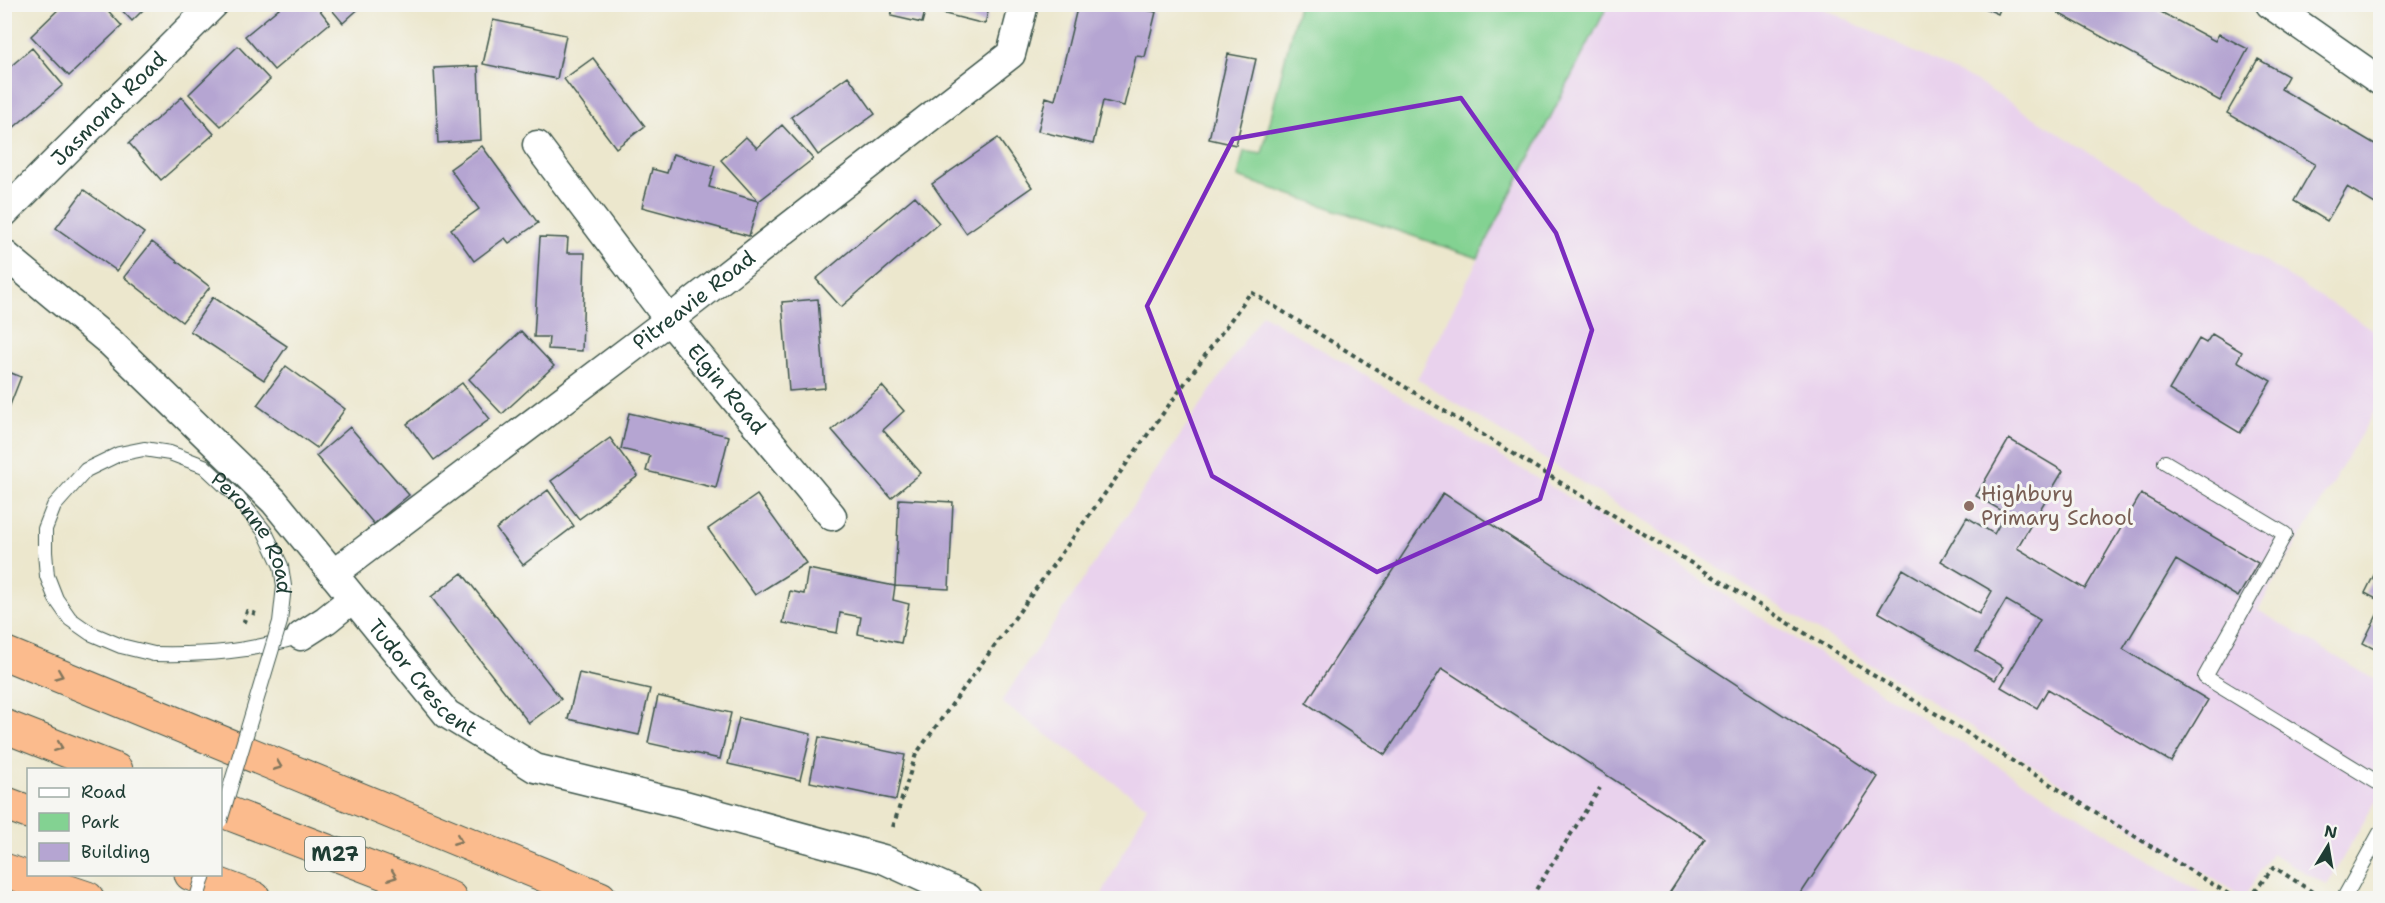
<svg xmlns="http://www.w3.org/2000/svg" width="2385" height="903" font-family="'Shantell Sans',sans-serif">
<rect width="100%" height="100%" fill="#f6f6f2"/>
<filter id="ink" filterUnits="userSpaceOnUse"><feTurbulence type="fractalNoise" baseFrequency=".0167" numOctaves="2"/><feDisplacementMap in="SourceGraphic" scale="12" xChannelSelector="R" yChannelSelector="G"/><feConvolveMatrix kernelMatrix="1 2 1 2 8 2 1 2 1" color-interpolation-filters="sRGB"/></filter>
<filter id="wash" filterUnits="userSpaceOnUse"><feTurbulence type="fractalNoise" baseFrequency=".008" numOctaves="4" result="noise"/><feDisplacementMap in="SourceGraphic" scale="24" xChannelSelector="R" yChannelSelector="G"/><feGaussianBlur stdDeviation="1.35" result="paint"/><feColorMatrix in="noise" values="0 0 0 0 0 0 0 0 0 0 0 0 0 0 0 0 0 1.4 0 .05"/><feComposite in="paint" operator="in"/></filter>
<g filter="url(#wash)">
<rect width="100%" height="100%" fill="#ece7cd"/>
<!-- built -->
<path fill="#e9d2ed" d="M 1608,5 L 1816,5 L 1977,82 L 2380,334 L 2380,402 L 2258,610 L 2380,683 L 2380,794 L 2327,885 L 2271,853 L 2244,898 L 1417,379 Z
M 1262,314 L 1565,495 L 2210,898 L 1100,898 L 1147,806 L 1001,702 Z"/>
<!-- green -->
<path fill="#83d292" stroke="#518863" stroke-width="1.5" d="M 1298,5 L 1608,5 L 1478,258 L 1238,177 L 1244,151 L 1262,154 Z"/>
<g id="blocks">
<!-- building -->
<path fill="#b5a5d2" d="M 64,4 L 102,4 L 122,26 L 69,76 L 31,36 Z
M 116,4 L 149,4 L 132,21 Z
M 284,4 L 315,4 L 330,23 L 274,70 L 245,36 Z
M 327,4 L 364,4 L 343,23 Z
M 894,4 L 927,4 L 922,23 L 891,16 Z
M 943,4 L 990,4 L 985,24 L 941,13 Z
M 1078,4 L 1142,4 L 1141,9 L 1156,12 L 1145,57 L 1136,56 L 1124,106 L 1103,101 L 1093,144 L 1038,131 L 1046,97 L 1055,100 Z
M 1976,4 L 2002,4 L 1998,14 Z
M 2062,4 L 2146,4 L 2215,41 L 2219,34 L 2248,49 L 2220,101 L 2058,13 Z
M 493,20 L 566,35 L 557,79 L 483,64 Z
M 238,46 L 270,80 L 221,126 L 189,94 Z
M 32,48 L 63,85 L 12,129 L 4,120 L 4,72 Z
M 1228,54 L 1256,59 L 1236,145 L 1209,139 Z
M 593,58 L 645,126 L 616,148 L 564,79 Z
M 2258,59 L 2288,76 L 2281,89 L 2380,147 L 2380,207 L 2347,187 L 2327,221 L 2294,201 L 2315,164 L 2227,113 Z
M 478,66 L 481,140 L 438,143 L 434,68 Z
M 848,76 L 875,114 L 818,155 L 791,117 Z
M 182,97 L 214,134 L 161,180 L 129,143 Z
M 782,125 L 813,159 L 759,201 L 749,236 L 642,207 L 652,169 L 667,173 L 673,154 L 715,166 L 709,187 L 758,201 L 721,160 L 746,137 L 757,148 Z
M 998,138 L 1032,187 L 966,233 L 932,184 Z
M 482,146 L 538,223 L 509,243 L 505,238 L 474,261 L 451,229 L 479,209 L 450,169 Z
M 84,190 L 144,233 L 117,271 L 56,228 Z
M 915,196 L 939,223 L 841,307 L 816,279 Z
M 540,237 L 568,238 L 567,253 L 585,253 L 582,351 L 548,349 L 549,337 L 534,337 Z
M 152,242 L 210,287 L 182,322 L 124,277 Z
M 213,297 L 287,346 L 264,380 L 190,331 Z
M 818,299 L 825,388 L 789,391 L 782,302 Z
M 521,331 L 554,366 L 502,414 L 469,379 Z
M 2212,334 L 2242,352 L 2237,361 L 2271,381 L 2240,433 L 2169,390 L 2199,339 L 2206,343 Z
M 286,366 L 345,409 L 317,448 L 257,405 Z
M 4,370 L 21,377 L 5,418 L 4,418 Z
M 462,383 L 490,419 L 434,460 L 407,424 Z
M 882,386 L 904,411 L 883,430 L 921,473 L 891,498 L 832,430 Z
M 629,413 L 729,436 L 716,488 L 646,471 L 650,456 L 621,449 Z
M 350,427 L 409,495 L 374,524 L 316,456 Z
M 610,438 L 638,476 L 579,519 L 551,481 Z
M 2009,439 L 2063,471 L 2017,548 L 2085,589 L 2141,494 L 2258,563 L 2238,597 L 2176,560 L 2123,649 L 2208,700 L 2171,762 L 2048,689 L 2037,708 L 2001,687 L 2040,620 L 2006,600 L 1976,651 L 2003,667 L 1995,680 L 1878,612 L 1903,569 L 1979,614 L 1992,591 L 1941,561 L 1967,517 L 1994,534 L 2006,513 L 1976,496 Z
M 548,490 L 574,526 L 523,565 L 496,529 Z
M 1443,493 L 1878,777 L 1798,898 L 1666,898 L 1705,839 L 1442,668 L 1385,755 L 1306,703 Z
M 757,495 L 806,563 L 755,595 L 708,529 Z
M 899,499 L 953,502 L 949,589 L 895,586 L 893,600 L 909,604 L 901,643 L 858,634 L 861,617 L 840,613 L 837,633 L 783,623 L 790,591 L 804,594 L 808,569 L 895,586 Z
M 2380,563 L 2380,601 L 2365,593 Z
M 462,573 L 561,699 L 529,723 L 431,597 Z
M 2380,609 L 2380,652 L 2363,643 Z
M 579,673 L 650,689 L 639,735 L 568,719 Z
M 658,696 L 731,713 L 720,759 L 648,743 Z
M 739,718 L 811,734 L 800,780 L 728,764 Z
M 819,737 L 905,755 L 896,800 L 810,782 Z"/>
</g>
</g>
<g filter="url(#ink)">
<use href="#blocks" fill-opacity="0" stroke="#3e564b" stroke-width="1.5"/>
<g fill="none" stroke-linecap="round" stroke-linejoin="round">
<!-- service casing -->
<g stroke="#3e564b" stroke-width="16">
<path id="service" d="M 2165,462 L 2285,534 L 2205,677 L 2380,784
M 154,654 C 209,655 248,652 301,636
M 2344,898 L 2380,833"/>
</g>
<!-- minor casing -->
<g stroke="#3e564b" stroke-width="31">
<g id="minor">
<path d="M 2270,4 L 2380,81"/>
<path id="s1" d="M 537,145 L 669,320 L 832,516"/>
<path id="s2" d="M 4,213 L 214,4"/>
<path id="s3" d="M 4,254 L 111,343 L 274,501 L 447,714 L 535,768 L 681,804 L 883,859 L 968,898"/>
<path id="s4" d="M 333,574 L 669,320 L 1011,54 L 1024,4"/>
<path d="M 301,636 L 326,620 L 352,599"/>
</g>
</g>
<!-- trunk casing -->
<g stroke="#3e564b" stroke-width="35">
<path id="trunk" d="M 4,653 L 600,898
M 4,870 L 87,898"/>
</g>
<!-- motorway casing -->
<g stroke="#3e564b" stroke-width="35">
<path id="motorway" d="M 4,726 L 116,770
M 4,803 L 28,812
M 220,810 L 450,898
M 191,874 L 254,898"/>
</g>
<!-- path -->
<path stroke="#3e564b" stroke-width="4" stroke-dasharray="4.5 4.5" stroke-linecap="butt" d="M 246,622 L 244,621 L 247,611 L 256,614
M 893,827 L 916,754 L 1251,292 L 2235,898
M 1486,898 L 1532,896 L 1600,788
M 2249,898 L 2274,867 L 2320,897"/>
<!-- service -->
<use href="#service" stroke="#fff" stroke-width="14"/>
<!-- minor -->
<use href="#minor" stroke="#fff" stroke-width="28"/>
<!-- trunk -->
<use href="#trunk" stroke="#fbbb8d" stroke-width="33"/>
<!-- motorway -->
<use href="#motorway" stroke="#fbbb8d" stroke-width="33"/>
<!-- service-bridge casing -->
<g stroke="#3e564b" stroke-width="16" stroke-linecap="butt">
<g id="service-bridge">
<path id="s5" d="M 154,654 L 121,646 L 90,633 L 70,619 L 56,599 L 47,576 L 45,552 L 45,529 L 54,506 L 86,470 L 119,454 L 144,449 L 170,453 L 204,466 L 238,498 L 265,532 L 281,566 L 284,586 L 280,622 L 220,821"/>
<path d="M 197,898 L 204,874"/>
</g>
</g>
<!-- service-bridge -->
<use href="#service-bridge" stroke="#fff" stroke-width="14"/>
</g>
<!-- one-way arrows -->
<defs><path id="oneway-chevron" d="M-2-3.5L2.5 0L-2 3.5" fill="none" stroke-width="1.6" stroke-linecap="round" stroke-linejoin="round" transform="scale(1.5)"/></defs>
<g stroke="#82765c">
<use href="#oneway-chevron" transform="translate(59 675) rotate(22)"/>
<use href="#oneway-chevron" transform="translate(59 747) rotate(21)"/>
<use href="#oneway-chevron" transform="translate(278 766) rotate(22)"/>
<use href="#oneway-chevron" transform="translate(458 840) rotate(22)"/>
<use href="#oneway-chevron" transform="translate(393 876) rotate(21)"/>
</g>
</g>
<!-- marked area -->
<path fill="none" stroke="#7b2cbf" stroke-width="4.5" stroke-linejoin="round" d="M 1461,98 L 1556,233 L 1592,330 L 1540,499 L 1377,572 L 1212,476 L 1147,306 L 1233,139 Z"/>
<!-- markers -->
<circle fill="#8d6e63" stroke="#f6f6f2" stroke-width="2" cx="1969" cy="506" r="6"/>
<g text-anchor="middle" stroke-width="6" stroke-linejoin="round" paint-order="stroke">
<!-- shield labels -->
<rect fill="#f6f6f2" stroke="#60746d" stroke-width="1.5" x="305" y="837" width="60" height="34" rx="4.5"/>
<g font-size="20" font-weight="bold" fill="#1f3d34">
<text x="335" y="861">M27</text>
</g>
<!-- street labels -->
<g font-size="21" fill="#1f3d34" stroke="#f6f6f2">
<text dy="7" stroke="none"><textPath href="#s2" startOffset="148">Jasmond Road</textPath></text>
<text dy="7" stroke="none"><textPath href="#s4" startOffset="453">Pitreavie Road</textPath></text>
<text dy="7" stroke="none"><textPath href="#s1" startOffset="309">Elgin Road</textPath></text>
<text dy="7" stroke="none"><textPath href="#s5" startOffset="471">Peronne Road</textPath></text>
<text dy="7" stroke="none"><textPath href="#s3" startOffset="598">Tudor Crescent</textPath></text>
</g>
<!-- education labels -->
<g font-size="21" fill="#785e54" stroke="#f6f6f2" text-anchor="start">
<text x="1981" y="501">Highbury<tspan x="1981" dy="24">Primary School</tspan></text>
</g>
</g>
<!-- margin -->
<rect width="2385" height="903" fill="none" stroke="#f6f6f2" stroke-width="24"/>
<!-- legend -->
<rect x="27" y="768" width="195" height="108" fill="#f6f6f2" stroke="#a0aca6" stroke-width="1.5"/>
<rect x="39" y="788" width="30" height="9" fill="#ffffff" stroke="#a0aca6" stroke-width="1.5"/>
<text x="81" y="798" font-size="18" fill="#1f3d34">Road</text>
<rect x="39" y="813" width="30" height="18" fill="#83d292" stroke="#a0aca6" stroke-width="1.5"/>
<text x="81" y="828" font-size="18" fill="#1f3d34">Park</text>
<rect x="39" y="843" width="30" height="18" fill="#b5a5d2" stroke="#a0aca6" stroke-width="1.5"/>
<text x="81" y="858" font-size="18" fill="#1f3d34">Building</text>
<!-- north arrow -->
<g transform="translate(2328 846) rotate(11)" stroke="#f6f6f2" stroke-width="4.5" paint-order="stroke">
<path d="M0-4.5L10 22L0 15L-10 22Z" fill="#1f3d34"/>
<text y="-9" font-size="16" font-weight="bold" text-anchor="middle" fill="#1f3d34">N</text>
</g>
</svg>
